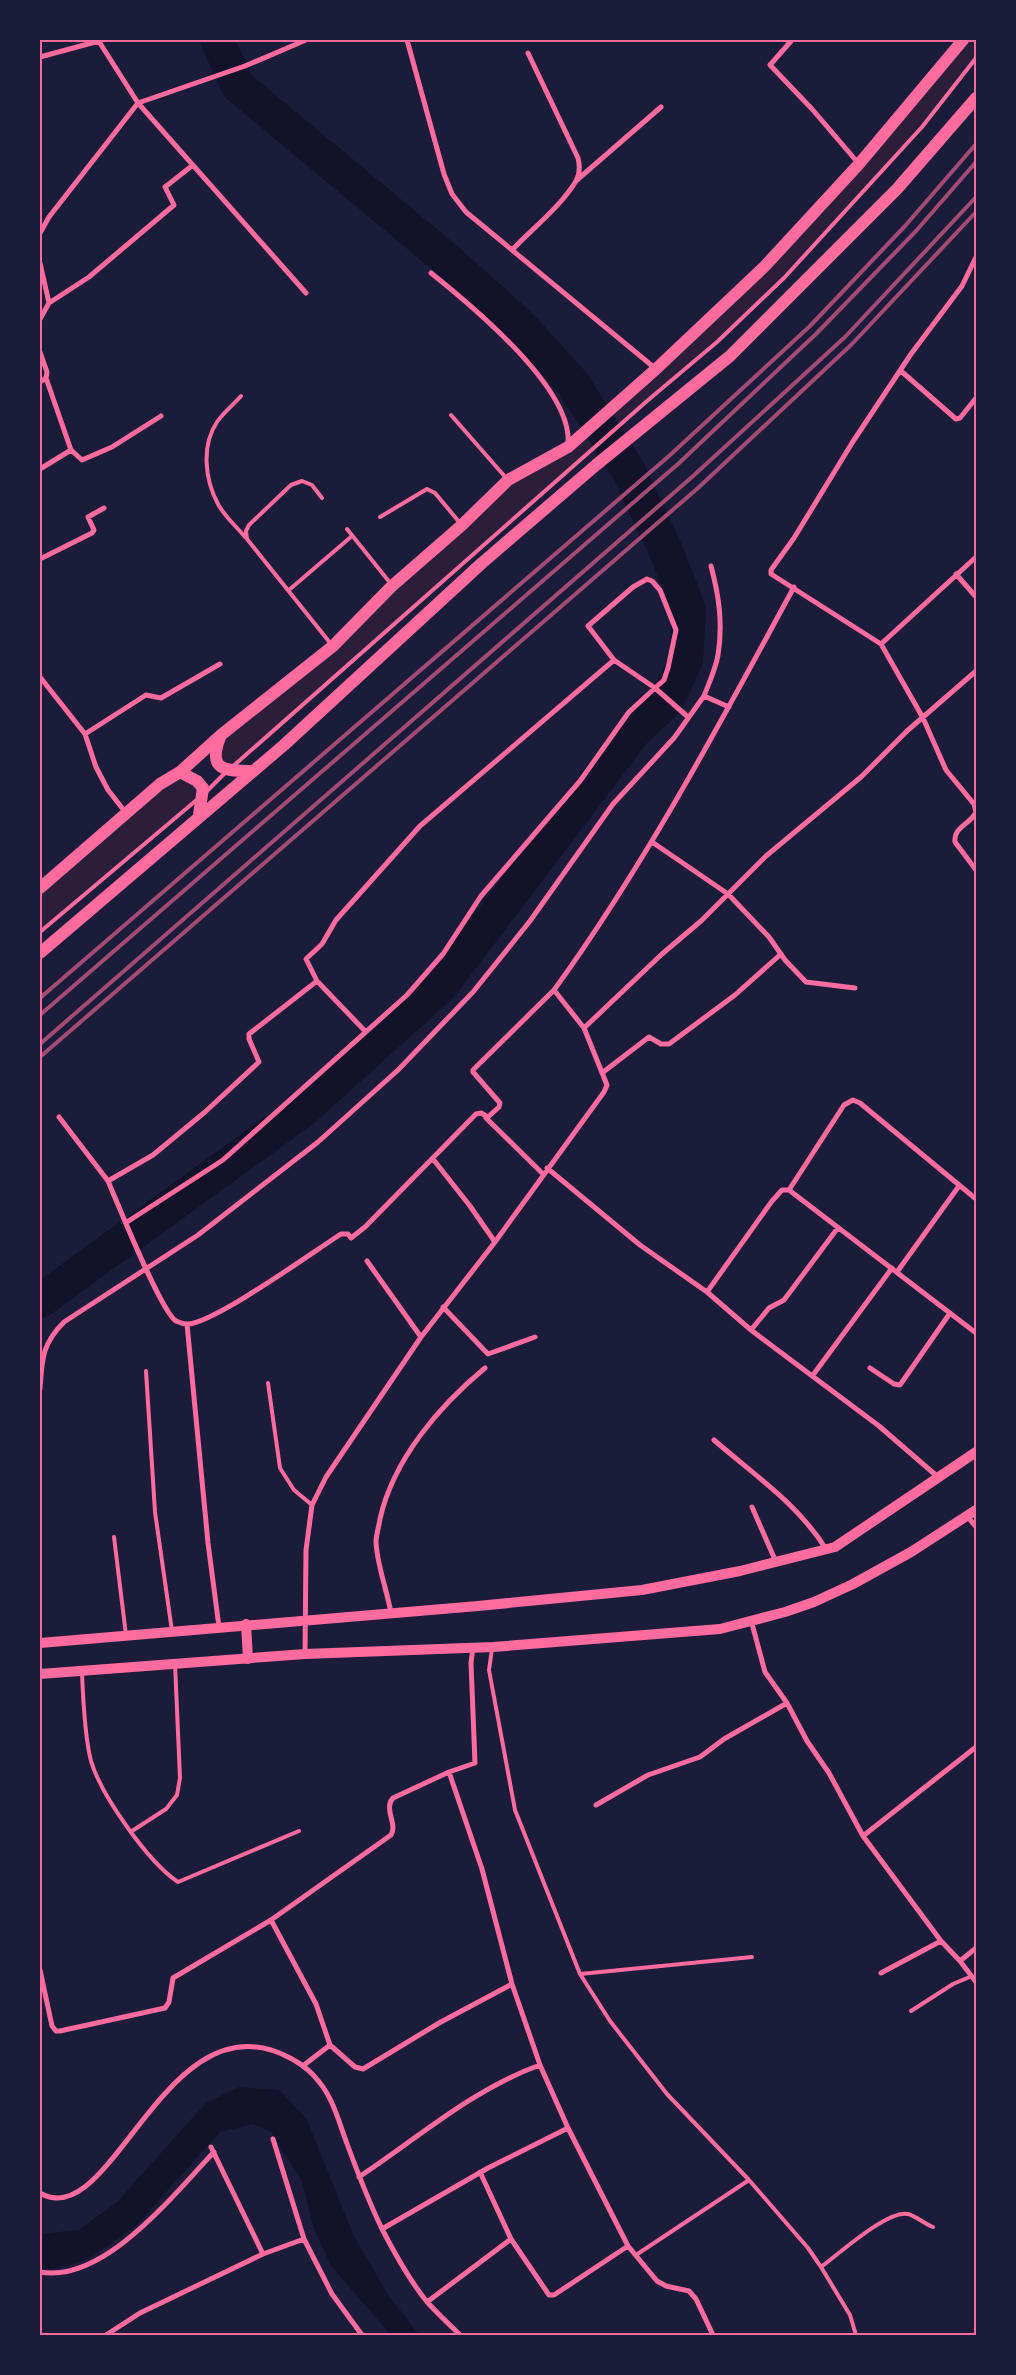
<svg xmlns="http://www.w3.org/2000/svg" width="1016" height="2375" font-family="Cabin,sans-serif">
<rect width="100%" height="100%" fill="#1b1b3a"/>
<!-- green -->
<path fill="#2a1e3b" d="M 963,40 L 976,40 L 976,57 L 922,127 L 784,279 L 227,771 L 222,768 L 221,735 L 333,646 L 508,480 L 568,447 L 765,266 Z
M 180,772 L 203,794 L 40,932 L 40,888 Z"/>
<!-- water -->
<path fill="#12122b" d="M 239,2087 L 279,2090 L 306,2118 L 353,2234 L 387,2293 L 419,2335 L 391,2335 L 331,2266 L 314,2228 L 301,2179 L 271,2132 L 253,2124 L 220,2132 L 135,2227 L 90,2258 L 65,2267 L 40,2270 L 40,2234 L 79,2230 L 117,2202 L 205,2104 Z"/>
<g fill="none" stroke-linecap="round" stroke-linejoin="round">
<!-- river -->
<path stroke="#12122b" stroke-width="34" d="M 40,1301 L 302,1111 L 441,986 L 634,732 L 667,701 L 686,660 L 689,610 L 666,551 L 628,470 L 572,382 L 521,326 L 445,258 L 238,86 L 217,40"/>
<!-- service -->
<path stroke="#ff6b9d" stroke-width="4" d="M 241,396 C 233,405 223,413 217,422 C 201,446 205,480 218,504 C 224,516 237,527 245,537
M 451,415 L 507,479
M 322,498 L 312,485 L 302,481 L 291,485 L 249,525 L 246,531 L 247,539 L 331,644
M 380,517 L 427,489 L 435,493 L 460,523
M 347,529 L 391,584
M 289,590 L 352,536
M 231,768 L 647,401 L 717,342 L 784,278 L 922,127 L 976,58
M 206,792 L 226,772
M 40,932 L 199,798
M 146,1371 L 155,1512 L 172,1631
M 268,1383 L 280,1468 L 294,1490 L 312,1505
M 114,1537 L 126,1635
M 492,1649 L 489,1670 L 515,1810 L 580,1974 L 610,2021 L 667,2094 L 749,2180 L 808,2248 L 821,2267 L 850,2315 L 856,2335
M 82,1673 C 83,1698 85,1738 91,1761 C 101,1795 148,1862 178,1882 L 299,1831
M 132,1831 L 166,1809 L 177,1795 L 180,1778 L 175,1664
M 580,1974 L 752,1957
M 911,2011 L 953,1984 L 972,1976
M 636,2255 L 749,2180
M 821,2267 C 839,2254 887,2210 908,2214 C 916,2216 925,2224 933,2227"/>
<!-- minor -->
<path stroke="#ff6b9d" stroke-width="5" d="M 98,40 L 138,103 L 306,293
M 407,40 L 444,174 L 452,194 L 466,212 L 656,369
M 792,40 L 770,65 L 812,109 L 859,164
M 40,57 L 99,41
M 577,180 L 661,107
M 40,233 L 49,217 L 138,103 L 245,66 L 306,40
M 512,250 C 532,229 562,205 576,181 C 580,174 580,166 578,158 L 528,53
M 976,257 L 962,286 L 911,354 L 852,443 L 794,538 L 771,570 L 771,574 L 881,644 L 976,557
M 40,263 L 49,303 L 40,319
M 431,273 C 471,305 573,389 568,444
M 49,303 L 89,277 L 174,205 L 165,187 L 193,165
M 40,352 L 47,372 L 46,378 L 40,382
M 901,371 L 956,419 L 960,418 L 976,398
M 46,378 L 71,450 L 82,460 L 112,447 L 161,416
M 40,469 L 71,450
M 40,559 L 92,533 L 94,530 L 88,517 L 104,508
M 956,574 L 976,597
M 647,579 L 652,581 L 660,590 L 676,630 L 668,668 L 664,680 L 655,688 L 614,660 L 588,626 L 633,587 Z
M 881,644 L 923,718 L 946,770 L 974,804 L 976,812
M 40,677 L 85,734 L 96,767 L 108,790 L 126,813
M 704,696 C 709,683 716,668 718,655 C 723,624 719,596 711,566
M 85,734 L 146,695 L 161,698 L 220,664
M 976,812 C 971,824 953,827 955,842 L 976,870
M 652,842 L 728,894 L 769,937 L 785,960 L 806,982 L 855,988
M 317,981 L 365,1031
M 554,990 L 473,1070 L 473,1072 L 500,1103 L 499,1107 L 488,1117 L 481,1113 L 476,1114 L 365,1227 L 351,1238 L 348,1234 L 341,1234 C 313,1252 213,1324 187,1324 C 184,1324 178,1322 176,1321 C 161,1312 118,1204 108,1181 L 153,1155 L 205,1112 L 259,1062 L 249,1039 L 249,1034 L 317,981 L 306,959 L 322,944 L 336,920 L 420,826 L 614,660
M 584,1028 L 662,954 L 701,921 L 766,856 L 861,777 L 907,731 L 976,671
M 602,1073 L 649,1037 L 661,1044 L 669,1044 L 735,995 L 781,954
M 59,1117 L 108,1181
M 486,1118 L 543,1174
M 433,1159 L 470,1206 L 495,1242
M 547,1168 L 640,1245 L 707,1292
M 789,1190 L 782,1190 L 772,1201 L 707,1292 L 751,1330 L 879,1426 L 938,1477
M 976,1199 L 860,1103 L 853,1100 L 844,1105 L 789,1190 L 976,1333
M 127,1222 L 223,1160 L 407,995 L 443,954 L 481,896 L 580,781 L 629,712 L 655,688 L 688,717
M 367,1261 L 421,1337
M 897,1272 L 959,1186
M 443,1307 L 488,1354 L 535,1337
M 187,1324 L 208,1543 L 219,1627
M 751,1330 L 769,1308 L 784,1300 L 837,1229
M 870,1368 L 894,1384 L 900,1385 L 950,1313
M 813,1375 L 892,1268
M 40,1389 C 42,1359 42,1344 64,1322 L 198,1235 L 318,1142 L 398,1070 L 473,992 L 530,921 L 613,804 L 674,738 L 704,696 L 729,707
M 714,1440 C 753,1474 798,1504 826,1549
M 752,1507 L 776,1562
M 967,1516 L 976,1527
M 391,1613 C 387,1590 377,1565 376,1542 C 376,1535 379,1526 380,1519 C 393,1460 439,1406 485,1368
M 751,1620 L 765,1672 L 787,1703 L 807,1741 L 829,1773 L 863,1836 L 941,1941 L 960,1961 L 976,1982
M 305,1654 L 306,1550 L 312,1505 L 326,1477 L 421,1337 L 495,1242 L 604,1092 L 607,1085 L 584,1028 L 554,990 C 646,863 719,725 794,587
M 449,1772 L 482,1869 L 512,1984 L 540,2065 L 568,2128 L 628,2246 L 657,2281 L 666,2286 L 689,2291 L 696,2299 L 713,2335
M 596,1805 L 648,1775 L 700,1757 L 724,1739 L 787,1703
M 863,1836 L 976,1747
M 960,1961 L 976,1948
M 40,1970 L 52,2026 L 56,2031 L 60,2031 L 165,2008 L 169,2002 L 173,1978 L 271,1920
M 881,1973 L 941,1941
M 330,2045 L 316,2004 L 271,1920 L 391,1835 C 398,1823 383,1809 393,1798 L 449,1772 L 475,1763 L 471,1663 L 473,1647
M 304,2065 L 330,2045 L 355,2067 L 363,2069 L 439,2023 L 512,1984
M 273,2139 L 304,2239 L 332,2294 L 362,2335
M 211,2147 L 263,2254
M 480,2172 L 511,2239 L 549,2295 L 554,2295 L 628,2246
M 359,2177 C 418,2138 473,2089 540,2065
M 40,2193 C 113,2236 166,1989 292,2059 C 303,2065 312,2072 320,2083 C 333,2099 339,2122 346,2141 C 357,2171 368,2200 382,2229 C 394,2252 411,2283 428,2303 C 438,2314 449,2324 460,2335
M 382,2229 L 488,2168 L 568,2128
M 40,2272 C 104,2284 174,2194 214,2152
M 427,2302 L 511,2239
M 106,2335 L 140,2313 L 263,2254 L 304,2239"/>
<!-- secondary -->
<path stroke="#ff6b9d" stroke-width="10" d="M 246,1624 L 248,1659
M 40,1643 L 478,1606 L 642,1590 L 740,1571 L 835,1547 L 976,1452
M 40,1674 L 305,1654 L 493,1647 L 720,1629 L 785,1612 L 814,1602 L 853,1584 L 911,1552 L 976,1510"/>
<!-- primary -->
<path stroke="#ff6b9d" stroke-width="12" d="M 221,735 C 206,771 225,771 253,771
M 180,772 L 197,781 L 203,788 L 199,815
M 40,888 L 160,784 L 180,772 L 221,735 L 333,646 L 392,586 L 462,525 L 508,480 L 568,447 L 656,369 L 765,266 L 859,164 L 963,40
M 40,953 L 284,745 L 482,563 L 596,465 L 730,356 L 897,189 L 976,98"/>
<!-- rail -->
<path stroke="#a44b75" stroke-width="4" d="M 40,998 L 669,456 L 810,326 L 905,226 L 976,144
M 40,1015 L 678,464 L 816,334 L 916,231 L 976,162
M 40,1044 L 692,477 L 845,337 L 976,197
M 40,1057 L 698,488 L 852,344 L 976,212"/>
</g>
<!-- border -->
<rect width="1016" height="2375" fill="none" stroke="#1b1b3a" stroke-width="82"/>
<rect x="41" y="41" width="934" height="2293" fill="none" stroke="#ff6b9d" stroke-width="2"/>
</svg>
